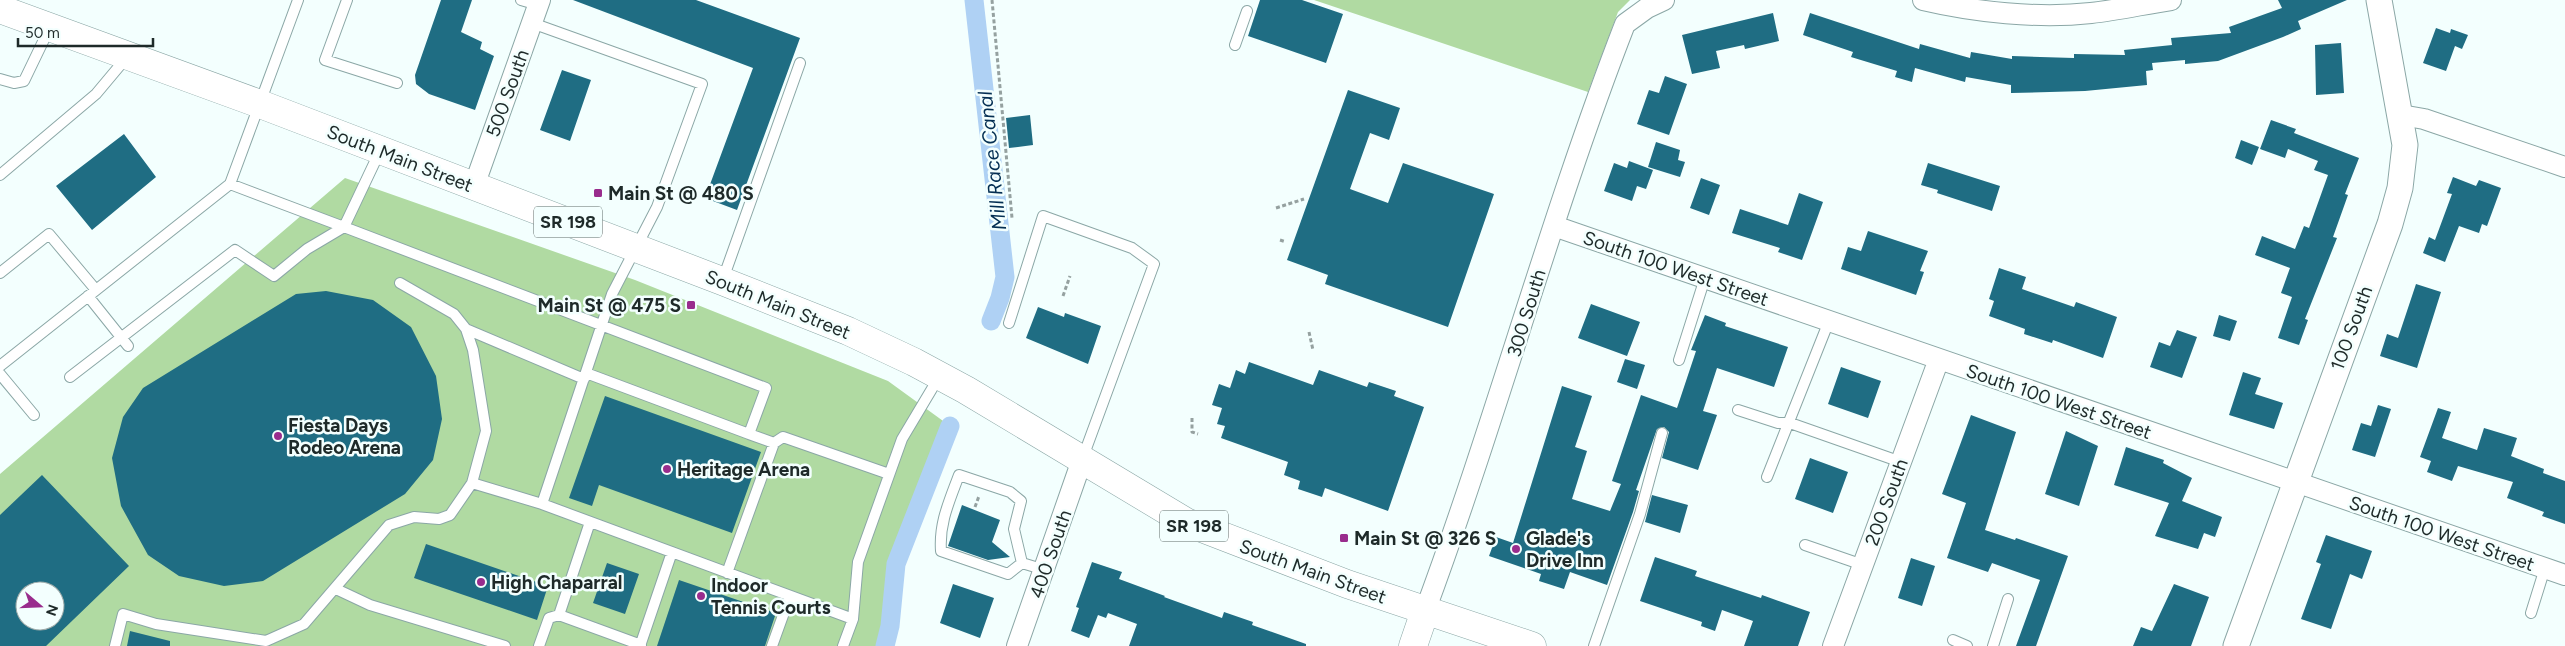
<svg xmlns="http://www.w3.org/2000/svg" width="2565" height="646" font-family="Figtree,sans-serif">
<rect width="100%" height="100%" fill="#f3fffe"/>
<!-- green -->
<path fill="#b0daa2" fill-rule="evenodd" d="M 1314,0 L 1630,0 L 1618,12 L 1588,92 Z
M 345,178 L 635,280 L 888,381 L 950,426 L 896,564 L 890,626 L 885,646 L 0,646 L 0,474 ZM 25,591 L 55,591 L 55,621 L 25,621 Z"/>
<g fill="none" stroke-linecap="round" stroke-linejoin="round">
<!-- canal -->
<path stroke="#afd1f4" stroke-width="19" d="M 974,0 L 1005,277 L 1000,298 L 991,321
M 885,646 L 890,626 L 896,564 L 950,426"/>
</g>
<!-- building -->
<path fill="#1f6d83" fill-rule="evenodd" d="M 441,0 L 472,0 L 461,32 L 482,42 L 480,49 L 494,56 L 475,110 L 429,94 L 416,84 L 415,75 Z
M 573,0 L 696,0 L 800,38 L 737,210 L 705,198 L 753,68 Z
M 1260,0 L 1302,0 L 1343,14 L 1326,63 L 1248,36 Z
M 2278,0 L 2347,0 L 2298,21 L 2301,29 L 2283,37 L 2218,61 L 2185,64 L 2185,60 L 2152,63 L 2153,70 L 2146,71 L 2147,85 L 2085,91 L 2011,93 L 2011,85 L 1966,77 L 1965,82 L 1915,68 L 1912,82 L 1895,77 L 1897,71 L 1851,57 L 1853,52 L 1803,35 L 1810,13 L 1919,49 L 1920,44 L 1970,58 L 1971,52 L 2012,59 L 2012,56 L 2074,58 L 2074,54 L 2125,55 L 2124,50 L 2172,45 L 2171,38 L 2231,33 L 2229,27 L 2282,8 Z
M 1773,13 L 1779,41 L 1745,49 L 1744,45 L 1716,51 L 1720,68 L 1692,74 L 1682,35 Z
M 2436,28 L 2450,33 L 2451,29 L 2468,35 L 2462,49 L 2455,46 L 2446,71 L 2423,63 Z
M 2341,43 L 2344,93 L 2316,95 L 2315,45 Z
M 562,70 L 591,80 L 570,141 L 540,130 Z
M 1665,76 L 1687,84 L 1669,135 L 1637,124 L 1649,90 L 1659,93 Z
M 1348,90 L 1400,108 L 1389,140 L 1370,133 L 1350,189 L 1388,203 L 1403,163 L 1494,194 L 1448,327 L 1325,284 L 1328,275 L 1287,260 Z
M 1030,115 L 1033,145 L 1009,148 L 1006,118 Z
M 2271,120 L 2296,129 L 2294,133 L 2359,158 L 2345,194 L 2348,195 L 2333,237 L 2337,238 L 2305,319 L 2308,320 L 2299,345 L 2278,338 L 2292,297 L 2281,293 L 2290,268 L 2255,255 L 2262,236 L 2295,249 L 2304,226 L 2309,228 L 2328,175 L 2314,170 L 2318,161 L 2288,149 L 2285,158 L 2260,149 Z
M 124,134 L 156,177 L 92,230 L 56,186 Z
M 2241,140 L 2259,147 L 2252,165 L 2235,158 Z
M 1656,142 L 1680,150 L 1678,160 L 1685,162 L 1680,177 L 1648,167 Z
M 1629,161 L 1653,170 L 1646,189 L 1637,186 L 1632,201 L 1604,191 L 1614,163 L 1627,168 Z
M 1928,163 L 2000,186 L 1992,211 L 1937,193 L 1938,190 L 1921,185 Z
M 2453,177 L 2476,186 L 2479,180 L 2501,188 L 2487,226 L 2482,224 L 2479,233 L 2459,226 L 2445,262 L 2423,253 L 2429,237 L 2435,240 L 2452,194 L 2447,193 Z
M 1701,178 L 1720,185 L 1709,215 L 1690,208 Z
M 1799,193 L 1823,202 L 1802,260 L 1778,252 L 1780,248 L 1732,233 L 1740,209 L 1788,225 Z
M 1868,231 L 1928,251 L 1920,271 L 1924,272 L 1916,295 L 1841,269 L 1848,247 L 1861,251 Z
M 1999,268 L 2026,277 L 2022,289 L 2074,307 L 2076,302 L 2117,317 L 2103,358 L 2053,340 L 2052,343 L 2024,334 L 2025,329 L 1989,316 L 1994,301 L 1989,299 Z
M 2416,284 L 2441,292 L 2417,368 L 2380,356 L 2387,334 L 2398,338 Z
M 326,291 L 373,300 L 411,327 L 436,376 L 442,419 L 433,460 L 405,494 L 263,581 L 224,586 L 179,576 L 148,555 L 121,506 L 112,458 L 123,417 L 143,388 L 296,294 Z
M 1591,304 L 1640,322 L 1627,356 L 1578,338 Z
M 1038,307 L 1064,317 L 1065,313 L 1101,326 L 1088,364 L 1026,338 Z
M 1705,315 L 1726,323 L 1725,326 L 1788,347 L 1774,387 L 1717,368 L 1703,411 L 1717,415 L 1698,470 L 1662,458 L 1669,432 L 1664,427 L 1657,429 L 1636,490 L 1639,491 L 1633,512 L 1607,585 L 1570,572 L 1564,589 L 1539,581 L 1541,574 L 1489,556 L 1496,537 L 1513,543 L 1562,386 L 1592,396 L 1575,447 L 1587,451 L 1572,499 L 1610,511 L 1621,484 L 1612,481 L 1641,395 L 1677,408 L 1696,351 L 1691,350 Z
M 2219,315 L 2237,321 L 2230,341 L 2213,336 Z
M 2177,330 L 2197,337 L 2182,378 L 2150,367 L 2159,342 L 2170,346 Z
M 1625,359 L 1645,365 L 1637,389 L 1617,382 Z
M 1249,362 L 1313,385 L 1319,370 L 1367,387 L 1369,382 L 1396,391 L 1394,396 L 1424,407 L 1388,511 L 1325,488 L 1322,497 L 1298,489 L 1300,481 L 1284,475 L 1288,462 L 1221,438 L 1225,426 L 1217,424 L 1222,408 L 1212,405 L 1219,384 L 1230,388 L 1236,370 L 1245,374 Z
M 1841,367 L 1881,381 L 1868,418 L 1828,404 Z
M 2243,372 L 2261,378 L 2255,394 L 2283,403 L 2274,429 L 2229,415 Z
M 605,396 L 761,452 L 732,533 L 599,485 L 592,506 L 569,498 Z
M 2378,405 L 2391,409 L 2375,457 L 2352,450 L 2361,423 L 2371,426 Z
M 2438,408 L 2451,412 L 2442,438 L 2477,450 L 2484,428 L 2517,438 L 2511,456 L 2544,469 L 2543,473 L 2565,481 L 2565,524 L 2542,516 L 2544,512 L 2507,498 L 2513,482 L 2458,466 L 2452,481 L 2427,472 L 2431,461 L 2420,457 Z
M 1971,415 L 2016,432 L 1985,530 L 2015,540 L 2016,538 L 2068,556 L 2036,646 L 2016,646 L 2040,580 L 1992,563 L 1988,572 L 1947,558 L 1966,503 L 1942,494 Z
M 2066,431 L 2098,446 L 2079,506 L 2045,494 Z
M 2126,447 L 2164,460 L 2163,463 L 2192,478 L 2182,501 L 2222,517 L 2215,537 L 2204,533 L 2198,549 L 2155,536 L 2169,503 L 2114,485 Z
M 1810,458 L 1848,472 L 1833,513 L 1795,499 Z
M 42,475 L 129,566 L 46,646 L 0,646 L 0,515 ZM 25,591 L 55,591 L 55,621 L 25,621 Z
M 1652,495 L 1688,505 L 1680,533 L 1645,522 Z
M 962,505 L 1000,520 L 992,542 L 1010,557 L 988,560 L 948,546 Z
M 2326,535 L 2372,551 L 2362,579 L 2350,574 L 2331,629 L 2301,619 L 2321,564 L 2316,562 Z
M 426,544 L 548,586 L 537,620 L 414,578 Z
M 1655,557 L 1697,571 L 1695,576 L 1761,598 L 1762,595 L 1810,612 L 1798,646 L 1744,646 L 1753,621 L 1722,610 L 1715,631 L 1701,626 L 1702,622 L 1640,601 Z
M 1911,558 L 1935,566 L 1922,606 L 1898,598 Z
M 1092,562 L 1122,572 L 1119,579 L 1165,596 L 1164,597 L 1222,618 L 1224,612 L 1253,622 L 1252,625 L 1306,644 L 1306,646 L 1129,646 L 1137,624 L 1108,613 L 1106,618 L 1098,615 L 1089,638 L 1071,631 L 1079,608 L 1076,607 Z
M 607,563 L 639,574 L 625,614 L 593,603 Z
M 679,580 L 776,613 L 765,646 L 657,646 Z
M 953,584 L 994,598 L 980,638 L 940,623 Z
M 2174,584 L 2209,597 L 2191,646 L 2133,646 L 2141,627 L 2152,631 Z
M 130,631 L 170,641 L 170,646 L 127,646 Z"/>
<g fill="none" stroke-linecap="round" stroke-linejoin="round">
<!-- service casing -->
<g stroke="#8ba7a6" stroke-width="12">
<path id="service" d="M 347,0 L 325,60 L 397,83
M 521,0 L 538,5
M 532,23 L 702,84 L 657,207 L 612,294 L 542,504
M 1235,45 L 1247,11
M 0,79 L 14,83 L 24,81 L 50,27
M 380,151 L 344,227 L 766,388 L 749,434 L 586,373
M 0,175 L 96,94 L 127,57
M 230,184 L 344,227
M 0,273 L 49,234 L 96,290
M 723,279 L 800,63
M 400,283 L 454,314 L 466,329
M 88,296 L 128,346
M 1009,323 L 1043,216 L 1132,248 L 1154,264 L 1083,457
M 1679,360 L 1705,278
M 0,366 L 230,184 L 298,0
M 0,374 L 34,415
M 70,377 L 235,250 L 274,276 L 307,249 L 344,227
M 1738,410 L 1778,423 L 1790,423 L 1901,462
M 774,443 L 783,437 L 889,474
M 1767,477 L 1829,321
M 472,483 L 542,504 L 853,619
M 590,522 L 559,615 L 641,645
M 1805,545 L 1863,565
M 1022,563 L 1008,574 L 941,551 C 939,523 949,502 959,475 L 1010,492 L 1021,501 L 1014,529 L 1022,563 L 1045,570
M 727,573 L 774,443 L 749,434
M 336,589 L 370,605 L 505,646
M 2531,613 L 2545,568
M 1953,640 L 1967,646
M 115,646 L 123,614 L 156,624 L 266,641 L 304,624 L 389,525 L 414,517 L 439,519 L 450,515 L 472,483 L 486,431 L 473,350 L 466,329 L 584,379
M 539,646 L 549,618 L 559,615
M 640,646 L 672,552
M 772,646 L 790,596
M 843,646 L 853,619 L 858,562 L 902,439 L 939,377
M 1594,646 L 1640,514 L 1662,433
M 1993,646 L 2008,599"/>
</g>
<!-- minor casing -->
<g stroke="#8ba7a6" stroke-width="22">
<path id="minor" d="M 1923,0 C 1974,12 2038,19 2091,13 C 2118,10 2144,4 2171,0
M 2401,115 L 2424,119 L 2565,167
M 474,186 L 540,0
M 1554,226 L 2565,575
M 1425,611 C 1497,417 1550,217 1625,24 L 1647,8 L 1664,0
M 1017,646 L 1082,460
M 1833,646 L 1939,359"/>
</g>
<!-- tertiary casing -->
<g stroke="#8ba7a6" stroke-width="27">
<path id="tertiary" d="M 2236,646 L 2390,224 L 2400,188 L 2405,145 L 2379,0"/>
</g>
<!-- secondary casing -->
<g stroke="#8ba7a6" stroke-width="29">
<path id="secondary" d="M 1413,646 L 1425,611"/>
</g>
<!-- primary casing -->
<g stroke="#8ba7a6" stroke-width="29">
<path id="primary" d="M 0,9 L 260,104 L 722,281 L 848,331 L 914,362 L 966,390 L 1186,522 L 1347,584 L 1532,646"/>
</g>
<!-- path -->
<path stroke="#95a1a0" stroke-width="3" stroke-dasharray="4 2.5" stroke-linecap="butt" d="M 992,0 L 1012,218
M 1276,208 L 1304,199
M 1280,240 L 1286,242
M 1063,296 L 1070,276
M 1309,332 L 1313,350
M 1192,418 L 1192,432 L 1198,434
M 975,507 L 979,496"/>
<!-- service -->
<use href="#service" stroke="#fff" stroke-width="10"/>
<!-- minor -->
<use href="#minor" stroke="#fff" stroke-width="20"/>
<!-- tertiary -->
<use href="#tertiary" stroke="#fff" stroke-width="25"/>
<!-- secondary -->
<use href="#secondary" stroke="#fff" stroke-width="28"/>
<!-- primary -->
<use href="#primary" stroke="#fff" stroke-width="28"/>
</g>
<!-- markers -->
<g fill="#992c8d" stroke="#f3fffe" stroke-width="2">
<rect x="593" y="188" width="10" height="10" rx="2.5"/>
<rect x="686" y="300" width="10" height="10" rx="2.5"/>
<circle cx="278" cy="436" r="5"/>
<circle cx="667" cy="469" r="5"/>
<rect x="1339" y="533" width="10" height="10" rx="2.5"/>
<circle cx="1516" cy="549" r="5"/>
<circle cx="481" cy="582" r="5"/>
<circle cx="701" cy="596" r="5"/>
</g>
<g text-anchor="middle" stroke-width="5" stroke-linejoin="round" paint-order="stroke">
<!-- shield labels -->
<g fill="#f3fffe" stroke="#5e6a69" stroke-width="1">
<rect x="534" y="206.5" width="68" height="31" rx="4"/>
<rect x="1160" y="510.5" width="68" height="31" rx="4"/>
</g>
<g font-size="18" font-weight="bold" fill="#1e2a29">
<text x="568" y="228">SR 198</text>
<text x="1194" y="532">SR 198</text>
</g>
<!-- street labels -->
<g font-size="19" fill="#1e2a29" stroke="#f3fffe">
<text transform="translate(507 93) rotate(-70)" y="7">500 South</text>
<text transform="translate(400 158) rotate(21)" y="7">South Main Street</text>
<text transform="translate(1676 268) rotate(19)" y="7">South 100 West Street</text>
<text transform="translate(778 304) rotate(22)" y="7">South Main Street</text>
<text transform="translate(1526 313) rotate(-73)" y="7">300 South</text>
<text transform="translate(2351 328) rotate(-70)" y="7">100 South</text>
<text transform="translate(2059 401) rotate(19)" y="7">South 100 West Street</text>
<text transform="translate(1886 502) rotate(-70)" y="7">200 South</text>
<text transform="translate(2442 533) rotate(19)" y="7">South 100 West Street</text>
<text transform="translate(1050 554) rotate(-71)" y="7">400 South</text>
<text transform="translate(1313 571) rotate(20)" y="7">South Main Street</text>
</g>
<!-- poi labels -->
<g font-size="19" font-weight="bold" fill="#1e2a29" stroke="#f3fffe" text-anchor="start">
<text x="608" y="200">Main St @ 480 S</text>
<text x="681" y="312" text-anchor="end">Main St @ 475 S</text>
<text x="288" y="432">Fiesta Days<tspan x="288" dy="22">Rodeo Arena</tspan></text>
<text x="677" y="476">Heritage Arena</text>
<text x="1354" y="545">Main St @ 326 S</text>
<text x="1526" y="545">Glade's<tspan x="1526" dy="22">Drive Inn</tspan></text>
<text x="491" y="589">High Chaparral</text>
<text x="711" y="592">Indoor<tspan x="711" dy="22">Tennis Courts</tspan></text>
</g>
<!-- water labels -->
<g font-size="20" font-style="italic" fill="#042f53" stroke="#f3fffe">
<text transform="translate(992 161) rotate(-96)" y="7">Mill Race Canal</text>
</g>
</g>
<!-- north arrow -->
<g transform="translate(40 606) rotate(109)"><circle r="24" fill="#f3fffe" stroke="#9eaaa9"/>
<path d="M0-4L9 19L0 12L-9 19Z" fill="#992c8d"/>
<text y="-8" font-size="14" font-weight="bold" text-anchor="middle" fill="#1e2a29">N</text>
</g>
<!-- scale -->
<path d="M18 38v8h135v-8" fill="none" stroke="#1e2a29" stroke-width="2.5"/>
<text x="25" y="38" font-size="15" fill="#1e2a29" stroke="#f3fffe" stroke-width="4" paint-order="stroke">50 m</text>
</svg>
